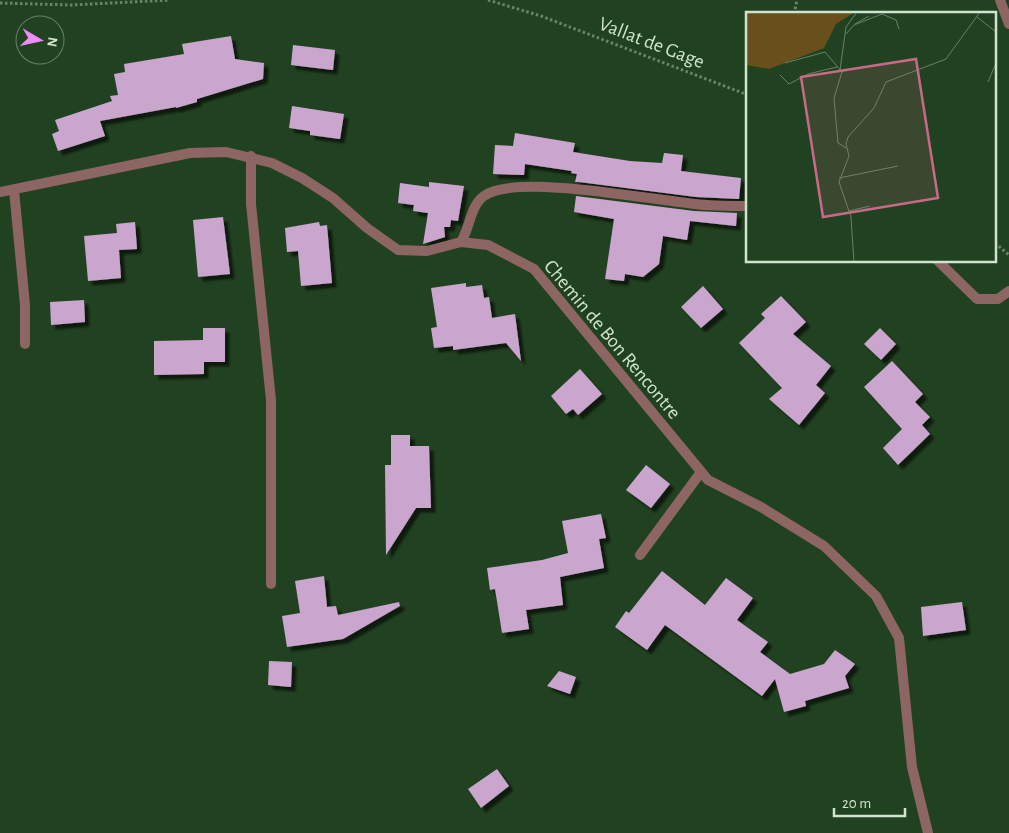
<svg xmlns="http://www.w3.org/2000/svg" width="1009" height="833" font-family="'Alegreya Sans',sans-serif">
<defs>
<filter id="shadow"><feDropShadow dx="4.5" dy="4.5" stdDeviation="1" flood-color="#0009"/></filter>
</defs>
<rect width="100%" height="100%" fill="#214220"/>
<!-- building -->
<path fill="#caa6ce" filter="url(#shadow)" d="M 231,36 L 235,59 L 264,63 L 263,79 L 197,99 L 197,102 L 176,108 L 176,107 L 100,121 L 105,136 L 58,151 L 52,134 L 59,131 L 55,120 L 112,101 L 110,96 L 118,95 L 114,74 L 125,72 L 124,64 L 184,54 L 182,44 Z
M 293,45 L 335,50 L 333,70 L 291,65 Z
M 292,106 L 344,114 L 340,139 L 310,135 L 310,131 L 289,128 Z
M 515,133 L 575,143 L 573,152 L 630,161 L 662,163 L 664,153 L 683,155 L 681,171 L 741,178 L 739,199 L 696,197 L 579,182 L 575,182 L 577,174 L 571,173 L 572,171 L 525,164 L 524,175 L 493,174 L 495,145 L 513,146 Z
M 429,182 L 464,186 L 458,221 L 451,220 L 450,227 L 444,227 L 445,237 L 423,244 L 428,213 L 413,211 L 414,205 L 398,203 L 400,183 L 429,187 Z
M 576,196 L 694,211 L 737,213 L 736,226 L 690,221 L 687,240 L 663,236 L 659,264 L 643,277 L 625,274 L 624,281 L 605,279 L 614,219 L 574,212 Z
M 223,217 L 230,274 L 198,277 L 193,220 Z
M 135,222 L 137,249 L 119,250 L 121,278 L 88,281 L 84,236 L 117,233 L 116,224 Z
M 319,222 L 320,226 L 327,225 L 332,283 L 301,286 L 298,251 L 287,252 L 285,228 Z
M 466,283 L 466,287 L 482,285 L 484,298 L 489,297 L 492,318 L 515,314 L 521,361 L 506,343 L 453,350 L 453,346 L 434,348 L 431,328 L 437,327 L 431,288 Z
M 703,286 L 723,309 L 701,328 L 681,307 Z
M 781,296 L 806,322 L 793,334 L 831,366 L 816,385 L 825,393 L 799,425 L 769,399 L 782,388 L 739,343 L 765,318 L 761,314 Z
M 84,300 L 85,322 L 51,325 L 50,302 Z
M 203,328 L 225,328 L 225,362 L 204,362 L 204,374 L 154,375 L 154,341 L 203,340 Z
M 880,328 L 896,344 L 881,360 L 864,344 Z
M 892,361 L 923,394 L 915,402 L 930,417 L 922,425 L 930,434 L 898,465 L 883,448 L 902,429 L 864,387 Z
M 580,369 L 602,394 L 578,415 L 573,409 L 566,414 L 551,396 Z
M 391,435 L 410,435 L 410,446 L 429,446 L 431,508 L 416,508 L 386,555 L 385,465 L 391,465 Z
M 646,465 L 670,484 L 651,508 L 626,490 Z
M 601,514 L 606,538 L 599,539 L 604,568 L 560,577 L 563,605 L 526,610 L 529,629 L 502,633 L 495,589 L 490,590 L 487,568 L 542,560 L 568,553 L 562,521 Z
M 662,571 L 705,605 L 726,578 L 753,598 L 737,620 L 768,642 L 760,652 L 790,674 L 824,664 L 835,650 L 855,664 L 845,676 L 849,688 L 805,701 L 806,706 L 784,712 L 775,679 L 762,696 L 665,625 L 647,650 L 615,627 L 626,611 L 629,613 Z
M 324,576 L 327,607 L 336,606 L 338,615 L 399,602 L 400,606 L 343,639 L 287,647 L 282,616 L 300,613 L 295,581 Z
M 962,602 L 966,630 L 923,636 L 921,607 Z
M 269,661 L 292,662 L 291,687 L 268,685 Z
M 559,671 L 576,677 L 570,694 L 547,686 Z
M 497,769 L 509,786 L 481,808 L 468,789 Z"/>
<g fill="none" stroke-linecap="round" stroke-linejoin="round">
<!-- path -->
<path stroke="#698568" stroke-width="3" stroke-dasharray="2.5 2.5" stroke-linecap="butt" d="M 488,0 L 541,16 L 748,95
M 0,3 L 71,5 L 170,0
M 794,14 L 797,0
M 995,243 L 1009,255"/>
<!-- lane -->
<path stroke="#8d6563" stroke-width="10" d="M 1000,0 L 1009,24
M 251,156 L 251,204 L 271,400 L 271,584
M 14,190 L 25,305 L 25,344
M 640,555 L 701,472"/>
<!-- street -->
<path stroke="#8d6563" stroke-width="10" d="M 0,192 L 190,153 L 226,152 L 272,163 L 302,178 L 333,198 L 367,228 L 398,250 L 427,251 L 461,242 L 488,245 L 534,269 L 708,480 L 761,507 L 824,546 L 876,596 L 899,638 L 912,767 L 928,833
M 461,242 C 470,228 470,206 484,196 C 515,173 653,200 695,204 C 712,206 730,206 748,206
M 938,261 L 977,299 L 998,299 L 1009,291"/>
</g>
<g text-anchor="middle" stroke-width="5" stroke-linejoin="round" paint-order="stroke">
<!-- street labels -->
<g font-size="20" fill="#d0e3ce" stroke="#214220">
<text transform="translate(652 42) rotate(21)" y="7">Vallat de Gage</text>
<text transform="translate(613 339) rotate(50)" y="7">Chemin de Bon Rencontre</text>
</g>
</g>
<!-- overview -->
<g transform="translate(746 12)">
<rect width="250" height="250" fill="#214220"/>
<path d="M 0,0 L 109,0 L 90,12 L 78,36 L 23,57 L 0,53 Z" fill="#684f1b"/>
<path fill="none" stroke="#678266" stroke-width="1" d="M 231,5 L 250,20M 109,12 L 123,4M 100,22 L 108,13 L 136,2 L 150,8 L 153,17M 39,51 L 79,40 L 96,60 L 88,86 L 92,131 L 100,136M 94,58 L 100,15 L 111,0M 34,63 L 43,72 L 62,62 L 91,55M 242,70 L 250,51M 93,166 L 152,154M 103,199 L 124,194M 108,250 L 105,205 L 93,170 L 103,144 L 100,132 L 102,125 L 128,96 L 140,70 L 200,47 L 234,0"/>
<path fill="#c86989" fill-opacity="0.15" stroke="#c86989" stroke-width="2.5" d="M 170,47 L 192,186 L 77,205 L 55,65 Z"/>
<rect width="250" height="250" fill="none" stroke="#d0e3ce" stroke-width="2.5"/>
</g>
<!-- north arrow -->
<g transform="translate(40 40) rotate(99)"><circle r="24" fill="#214220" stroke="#678266"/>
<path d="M0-4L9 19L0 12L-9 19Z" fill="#ed8cf9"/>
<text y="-8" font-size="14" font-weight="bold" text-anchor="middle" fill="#d0e3ce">N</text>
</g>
<!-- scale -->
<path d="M834 808v8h71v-8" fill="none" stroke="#d0e3ce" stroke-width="2.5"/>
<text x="842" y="808" font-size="15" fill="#d0e3ce" stroke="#214220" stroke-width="4" paint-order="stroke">20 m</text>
</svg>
